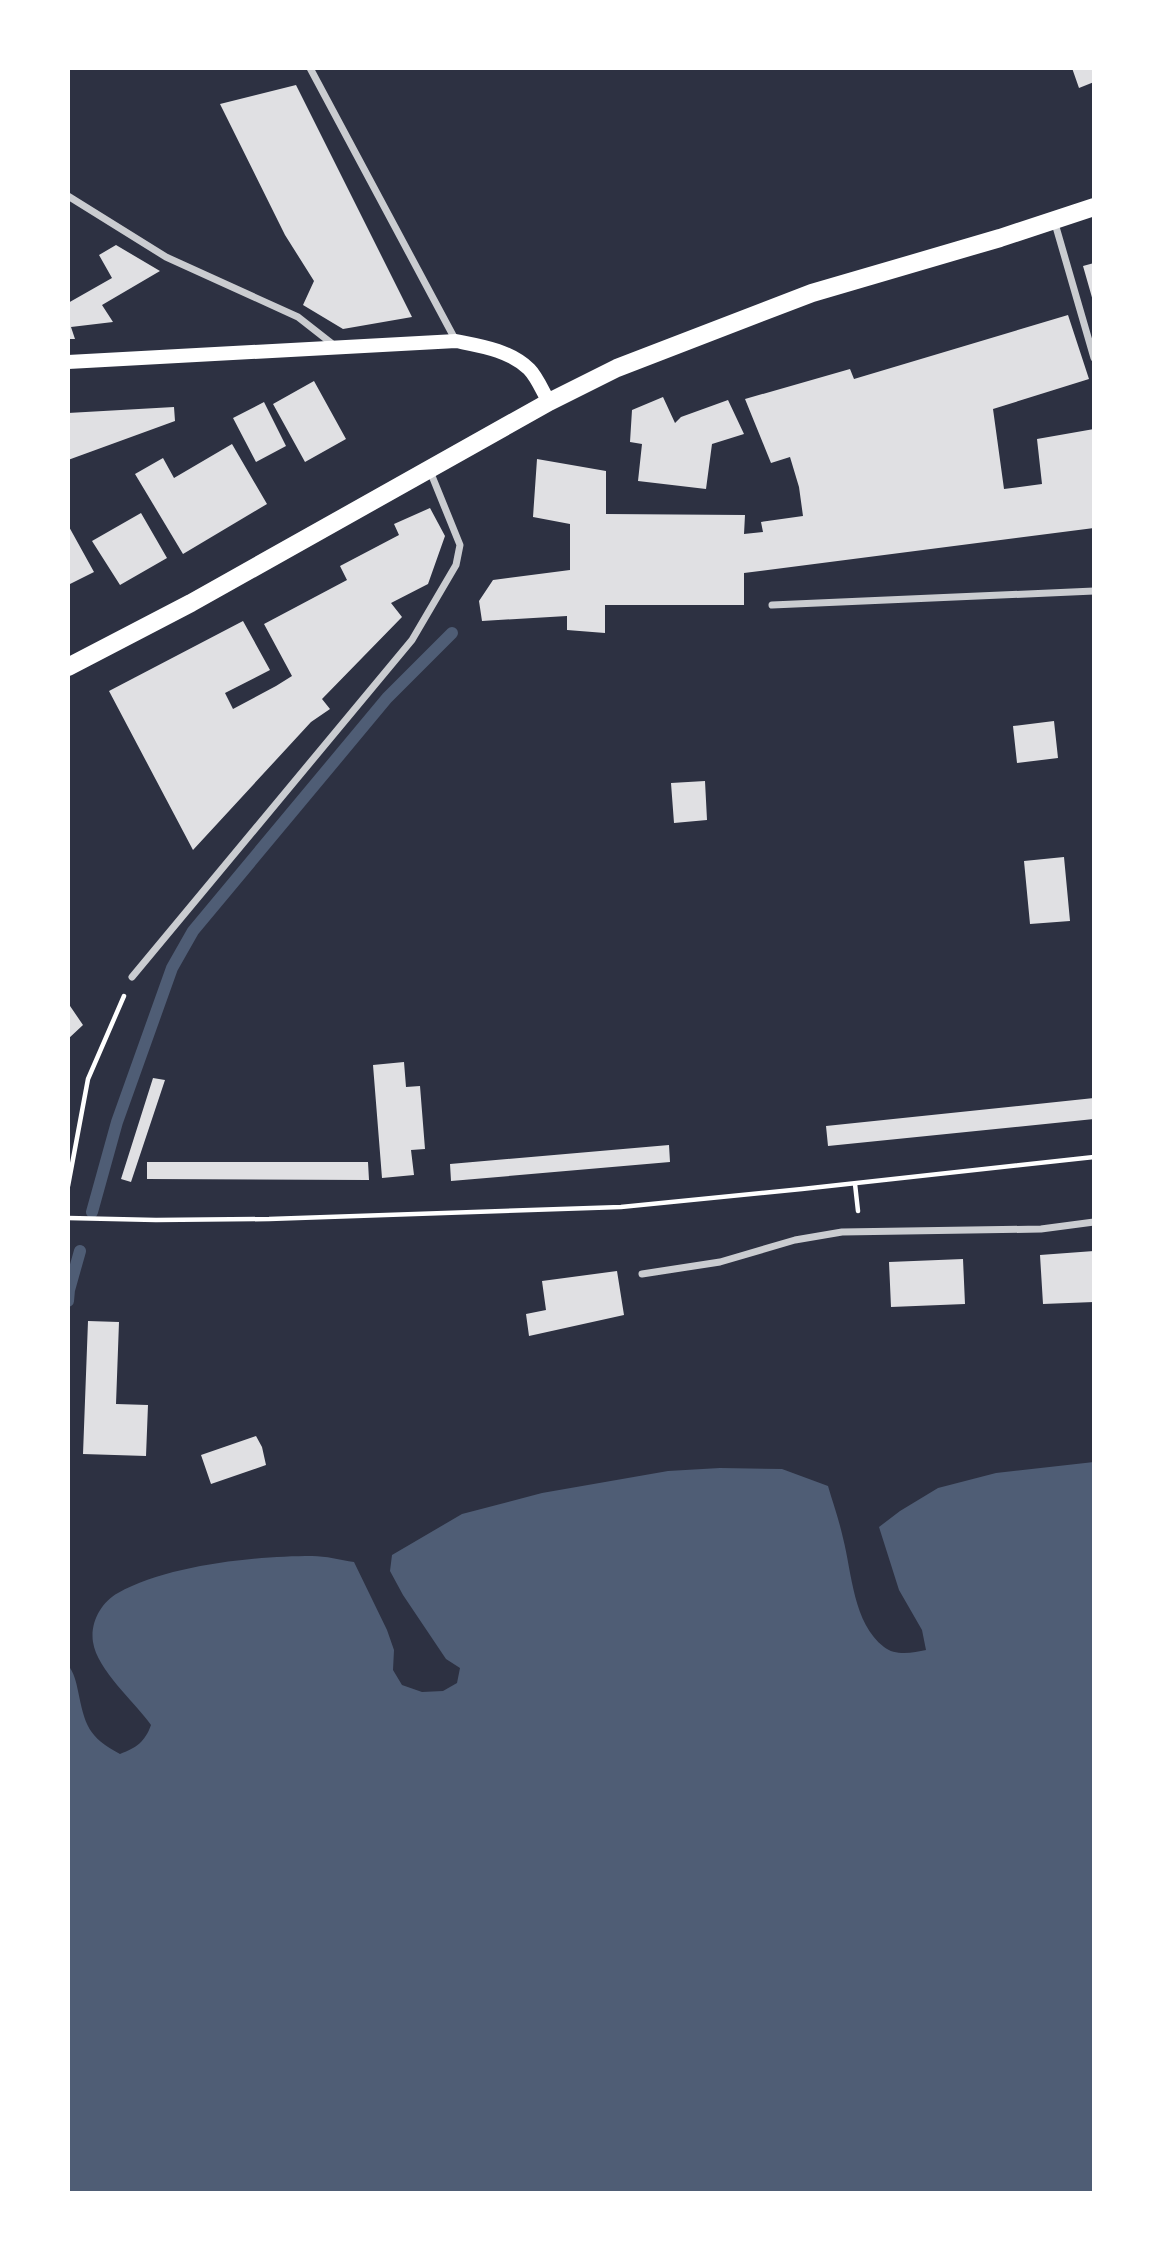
<svg xmlns="http://www.w3.org/2000/svg" width="1162" height="2261" font-family="Overpass,sans-serif">
<rect width="100%" height="100%" fill="#2d3142"/>
<!-- water -->
<path fill="#4f5d75" d="M 1094,1462 L 1094,2193 L 68,2193 L 68,1665 C 74,1673 76,1681 78,1691 C 85,1725 88,1737 120,1754 C 136,1748 145,1742 151,1725 C 135,1702 97,1670 93,1642 C 90,1623 101,1602 118,1593 C 168,1565 255,1556 312,1556 C 326,1556 340,1560 354,1562 L 387,1630 L 394,1650 L 393,1670 L 402,1685 L 422,1692 L 443,1691 L 457,1683 L 460,1668 L 446,1659 L 403,1595 L 390,1571 L 392,1555 L 462,1514 L 542,1493 L 668,1471 L 720,1468 L 782,1469 L 828,1486 C 833,1503 839,1520 843,1538 C 852,1573 853,1623 884,1647 C 895,1656 913,1653 926,1650 L 922,1630 L 899,1590 L 879,1527 L 900,1511 L 938,1488 L 996,1473 Z"/>
<g fill="none" stroke-linecap="round" stroke-linejoin="round">
<!-- stream -->
<path stroke="#4f5d75" stroke-width="12" d="M 92,1212 L 117,1122 L 172,968 L 193,931 L 387,698 L 452,633
M 68,1301 L 69,1290 L 80,1251"/>
</g>
<!-- building -->
<path fill="#e0e0e3" d="M 1072,68 L 1094,68 L 1094,82 L 1079,88 Z
M 296,85 L 412,317 L 343,329 L 303,305 L 314,281 L 285,235 L 220,104 Z
M 116,245 L 160,271 L 102,305 L 113,322 L 71,327 L 75,339 L 68,339 L 68,303 L 112,278 L 99,255 Z
M 1094,263 L 1094,301 L 1093,301 L 1083,266 Z
M 1068,315 L 1089,379 L 993,409 L 1004,489 L 1042,484 L 1037,439 L 1094,429 L 1094,528 L 744,573 L 744,605 L 605,605 L 605,633 L 567,630 L 567,616 L 482,621 L 479,601 L 493,580 L 570,570 L 570,524 L 533,517 L 537,459 L 606,471 L 606,514 L 745,515 L 744,534 L 763,532 L 761,522 L 803,516 L 799,487 L 790,457 L 771,463 L 745,399 L 850,369 L 854,379 Z
M 314,381 L 346,439 L 305,462 L 273,404 Z
M 663,397 L 675,423 L 681,417 L 728,400 L 744,434 L 712,444 L 706,489 L 638,481 L 642,444 L 630,442 L 632,410 Z
M 264,402 L 286,446 L 256,462 L 233,418 Z
M 174,407 L 175,421 L 68,460 L 68,413 Z
M 232,444 L 267,504 L 183,554 L 135,474 L 163,458 L 174,478 Z
M 430,508 L 445,536 L 428,584 L 391,603 L 402,617 L 322,699 L 330,709 L 311,722 L 193,850 L 109,691 L 243,621 L 270,670 L 225,693 L 233,709 L 276,686 L 292,676 L 264,624 L 347,580 L 340,566 L 399,535 L 394,524 Z
M 141,513 L 167,558 L 120,585 L 92,541 Z
M 68,525 L 94,572 L 68,585 Z
M 1054,721 L 1058,758 L 1017,763 L 1013,726 Z
M 705,781 L 707,820 L 674,823 L 671,783 Z
M 1064,857 L 1070,921 L 1030,924 L 1024,861 Z
M 68,1003 L 83,1025 L 68,1039 Z
M 404,1062 L 406,1087 L 420,1086 L 425,1149 L 411,1150 L 414,1175 L 382,1178 L 373,1065 Z
M 153,1078 L 165,1080 L 131,1182 L 121,1179 Z
M 1094,1098 L 1094,1119 L 828,1146 L 826,1126 Z
M 669,1145 L 670,1162 L 451,1181 L 450,1164 Z
M 147,1162 L 368,1162 L 369,1180 L 147,1179 Z
M 1094,1251 L 1094,1302 L 1043,1304 L 1040,1255 Z
M 963,1259 L 965,1304 L 891,1307 L 889,1262 Z
M 617,1271 L 624,1315 L 529,1336 L 526,1314 L 546,1310 L 542,1281 Z
M 88,1321 L 119,1322 L 116,1404 L 148,1405 L 146,1456 L 83,1454 Z
M 256,1436 L 262,1447 L 266,1465 L 211,1484 L 201,1455 Z"/>
<g fill="none" stroke-linecap="round" stroke-linejoin="round">
<!-- path -->
<path stroke="#fff" stroke-width="4.5" d="M 855,1184 L 858,1211
M 68,1186 L 88,1079 L 124,996
M 68,1218 L 156,1220 L 269,1219 L 621,1207 L 802,1189 L 1094,1157"/>
<!-- minor -->
<path stroke="#caccd0" stroke-width="7" d="M 310,68 L 456,341
M 68,196 L 166,257 L 298,317 L 335,346
M 1054,220 L 1094,358
M 772,605 L 1094,591
M 132,977 L 412,640 L 456,565 L 460,545 L 430,471
M 642,1274 L 720,1262 L 795,1240 L 842,1232 L 1041,1229 L 1094,1222"/>
<!-- secondary -->
<path stroke="#fff" stroke-width="14" d="M 68,362 L 456,341 C 481,346 509,350 529,369 C 537,377 543,392 549,402"/>
<!-- primary -->
<path stroke="#fff" stroke-width="18" d="M 68,667 L 191,603 L 549,402 L 617,368 L 812,293 L 1000,238 L 1094,207"/>
</g>
<!-- border -->
<rect width="1162" height="2261" fill="none" stroke="#ffffff" stroke-width="140"/>
</svg>
